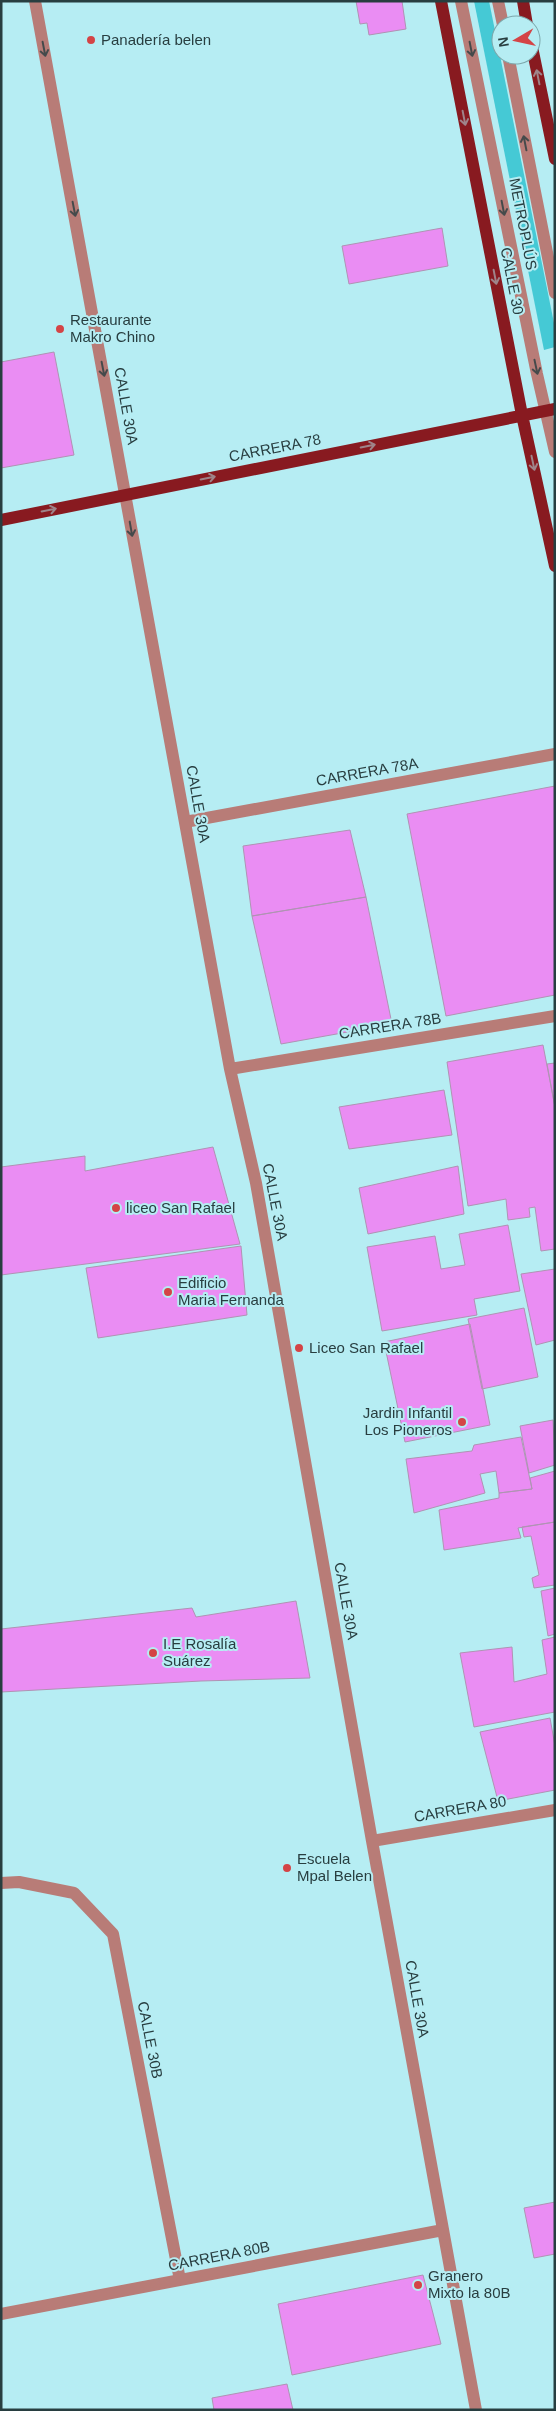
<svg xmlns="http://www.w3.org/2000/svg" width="556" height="2411" font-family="Arial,sans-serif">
<rect width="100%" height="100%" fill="#b6edf3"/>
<!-- green -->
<path fill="#45c9d5" d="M 474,1 L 489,1 L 555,328 L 555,347 L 544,350 Z"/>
<!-- building -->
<path fill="#ea8df3" stroke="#b093b3" d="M 356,1 L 402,1 L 406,29 L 369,35 L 367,23 L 360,24 Z
M 442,228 L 448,266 L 349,284 L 342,246 Z
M 54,352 L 74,455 L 1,468 L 1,362 Z
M 555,786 L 555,995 L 446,1016 L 407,814 Z
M 350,830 L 366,897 L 252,916 L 243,846 Z
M 366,897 L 392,1024 L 281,1044 L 252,916 Z
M 543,1045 L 555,1107 L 555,1249 L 541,1251 L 535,1207 L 529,1208 L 530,1217 L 508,1220 L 506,1199 L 468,1206 L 447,1062 Z
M 555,1063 L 555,1107 L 547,1064 Z
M 444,1090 L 452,1135 L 349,1149 L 339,1107 Z
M 213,1147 L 240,1244 L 1,1275 L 1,1167 L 85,1156 L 85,1171 Z
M 458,1166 L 464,1214 L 368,1234 L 359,1188 Z
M 508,1225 L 520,1291 L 474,1299 L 477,1315 L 382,1331 L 367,1247 L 435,1236 L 441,1269 L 465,1265 L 459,1234 Z
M 241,1246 L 247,1315 L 98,1338 L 86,1268 Z
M 555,1269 L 555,1340 L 536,1345 L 521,1274 Z
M 524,1308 L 538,1377 L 482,1389 L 468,1319 Z
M 470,1324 L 490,1425 L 405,1442 L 384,1342 Z
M 553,1420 L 555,1465 L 529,1473 L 520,1426 Z
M 521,1437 L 532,1489 L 499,1493 L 496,1471 L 480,1474 L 485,1493 L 414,1513 L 406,1459 L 472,1451 L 474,1445 Z
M 555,1471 L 555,1522 L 518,1528 L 521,1538 L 444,1550 L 439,1510 L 499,1498 L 499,1493 L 532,1489 L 530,1478 Z
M 555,1522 L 555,1585 L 534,1588 L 532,1578 L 539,1575 L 531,1536 L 524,1537 L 522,1527 Z
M 555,1588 L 555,1634 L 548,1636 L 541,1591 Z
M 296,1601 L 310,1678 L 201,1681 L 1,1692 L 1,1629 L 192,1608 L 196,1617 Z
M 555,1637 L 555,1712 L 474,1727 L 460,1653 L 512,1647 L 514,1682 L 547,1674 L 542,1640 Z
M 550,1718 L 555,1746 L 555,1790 L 498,1801 L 480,1732 Z
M 555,2202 L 555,2254 L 534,2258 L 524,2208 Z
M 423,2275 L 441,2344 L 292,2375 L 278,2304 Z
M 287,2384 L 293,2410 L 214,2410 L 212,2398 Z"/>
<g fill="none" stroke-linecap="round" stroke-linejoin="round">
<!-- minor -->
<path stroke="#b87c77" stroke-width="12" d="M 35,1 L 230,1069 L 256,1183 L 372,1841 L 476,2410
M 461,1 L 537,374 L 555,452
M 498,1 L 503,25
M 508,55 L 555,293
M 185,822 L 555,754
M 230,1069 L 555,1016
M 372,1841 L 555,1810
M 1,1883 L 19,1882 L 74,1893 L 113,1934 L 180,2280
M 1,2314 L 443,2230"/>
<!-- major -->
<path stroke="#881a20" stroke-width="12" d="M 441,1 L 522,415 L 555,566
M 523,1 L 527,25
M 531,42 L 555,159
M 1,520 L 555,409"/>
</g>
<!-- one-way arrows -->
<defs><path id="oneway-shaft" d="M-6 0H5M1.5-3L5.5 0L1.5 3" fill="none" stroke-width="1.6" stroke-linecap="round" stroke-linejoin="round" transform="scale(1.25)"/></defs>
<g stroke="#454a4b">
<use href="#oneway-shaft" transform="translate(44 49) rotate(79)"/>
<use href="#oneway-shaft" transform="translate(471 49) rotate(79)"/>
<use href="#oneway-shaft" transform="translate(525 143) rotate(-101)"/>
<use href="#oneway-shaft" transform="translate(503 208) rotate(79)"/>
<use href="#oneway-shaft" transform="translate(74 209) rotate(79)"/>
<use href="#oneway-shaft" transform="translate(536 367) rotate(78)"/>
<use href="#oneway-shaft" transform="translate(103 369) rotate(79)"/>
<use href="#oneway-shaft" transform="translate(131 529) rotate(80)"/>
</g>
<g stroke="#9f848a">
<use href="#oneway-shaft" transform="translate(538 77) rotate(-101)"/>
<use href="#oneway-shaft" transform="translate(464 118) rotate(79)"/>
<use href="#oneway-shaft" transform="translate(495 277) rotate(79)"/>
<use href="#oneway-shaft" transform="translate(368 446) rotate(-11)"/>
<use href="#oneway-shaft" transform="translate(533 463) rotate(78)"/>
<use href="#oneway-shaft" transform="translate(208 478) rotate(-11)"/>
<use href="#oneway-shaft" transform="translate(49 510) rotate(-11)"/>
</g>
<!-- markers -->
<g fill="#d44446" stroke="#b6edf3" stroke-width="2">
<circle cx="91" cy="40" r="5"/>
<circle cx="60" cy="329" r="5"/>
<circle cx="116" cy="1208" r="5"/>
<circle cx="168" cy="1292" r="5"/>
<circle cx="299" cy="1348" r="5"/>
<circle cx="462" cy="1422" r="5"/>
<circle cx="153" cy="1653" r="5"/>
<circle cx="287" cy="1868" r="5"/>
<circle cx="418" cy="2285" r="5"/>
</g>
<g text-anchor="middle" stroke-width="4" stroke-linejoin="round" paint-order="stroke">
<!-- poi labels -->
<g font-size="15" fill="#283e40" stroke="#b6edf3" text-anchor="start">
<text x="101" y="45">Panadería belen</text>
<text x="70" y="325">Restaurante<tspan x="70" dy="17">Makro Chino</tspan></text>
<text x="126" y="1213">liceo San Rafael</text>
<text x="178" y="1288">Edificio<tspan x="178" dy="17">Maria Fernanda</tspan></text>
<text x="309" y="1353">Liceo San Rafael</text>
<text x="452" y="1418" text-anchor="end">Jardin Infantil<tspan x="452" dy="17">Los Pioneros</tspan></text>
<text x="163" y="1649">I.E Rosalía<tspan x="163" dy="17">Suárez</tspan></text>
<text x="297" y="1864">Escuela<tspan x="297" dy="17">Mpal Belen</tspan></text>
<text x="428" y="2281">Granero<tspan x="428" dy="17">Mixto la 80B</tspan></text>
</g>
<!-- street labels -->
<g font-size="15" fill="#283e40" stroke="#b6edf3">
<text transform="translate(523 224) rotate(79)" y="5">METROPLÚS</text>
<text transform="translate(512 281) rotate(79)" y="5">CALLE 30</text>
<text transform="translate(126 406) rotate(80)" y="5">CALLE 30A</text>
<text transform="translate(275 448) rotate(-11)" y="5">CARRERA 78</text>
<text transform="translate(367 772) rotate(-10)" y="5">CARRERA 78A</text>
<text transform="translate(198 804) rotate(80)" y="5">CALLE 30A</text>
<text transform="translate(390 1026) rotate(-9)" y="5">CARRERA 78B</text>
<text transform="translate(275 1202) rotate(79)" y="5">CALLE 30A</text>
<text transform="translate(346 1601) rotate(80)" y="5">CALLE 30A</text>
<text transform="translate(460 1809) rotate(-10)" y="5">CARRERA 80</text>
<text transform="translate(417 1999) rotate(80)" y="5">CALLE 30A</text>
<text transform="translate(150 2040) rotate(79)" y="5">CALLE 30B</text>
<text transform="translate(219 2256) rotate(-11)" y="5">CARRERA 80B</text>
</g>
</g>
<!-- border -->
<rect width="556" height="2411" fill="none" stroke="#283e40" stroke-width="5"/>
<!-- north arrow -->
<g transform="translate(516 40) rotate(261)"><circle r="24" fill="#b6edf3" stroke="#7da7ab"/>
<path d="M0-4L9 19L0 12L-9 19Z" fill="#d44446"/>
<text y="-8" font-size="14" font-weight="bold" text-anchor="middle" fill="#283e40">N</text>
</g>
</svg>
